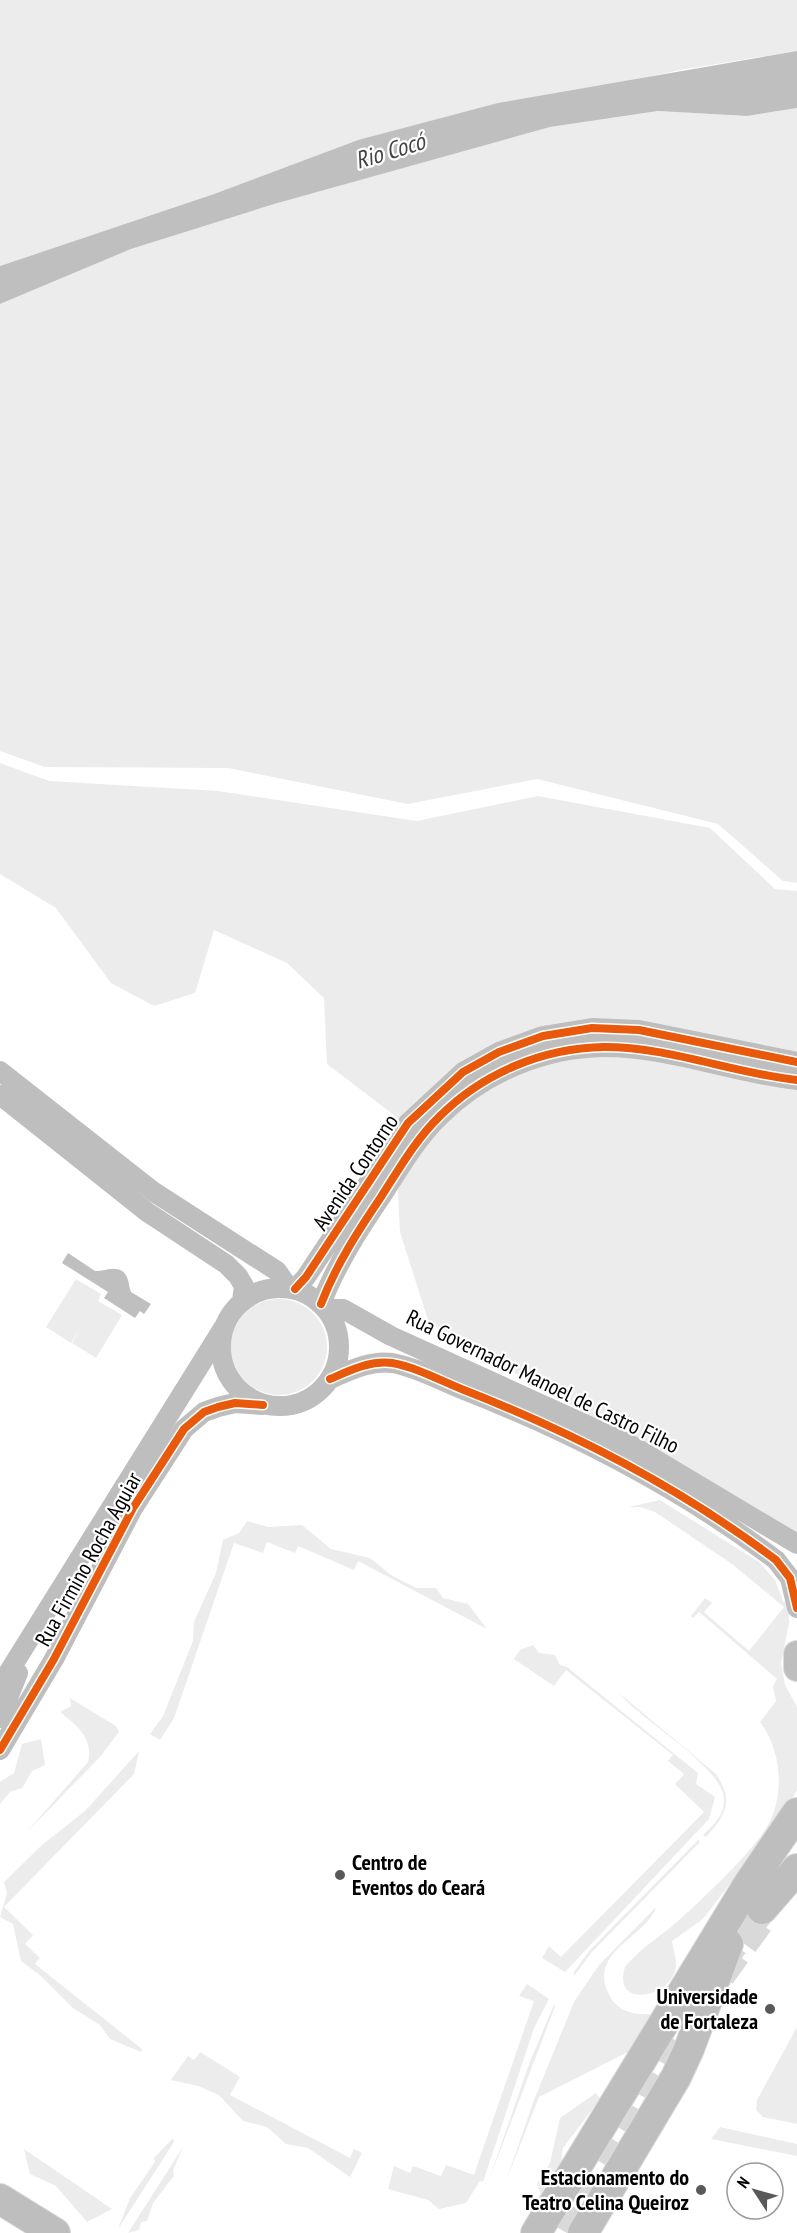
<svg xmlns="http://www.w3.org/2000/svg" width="797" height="2233" font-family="'PT Sans Narrow',sans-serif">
<rect width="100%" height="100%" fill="#fff"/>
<!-- green -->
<path fill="#ececec" d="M 0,0 L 797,0 L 797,51 L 680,70 L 358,140 L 214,194 L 0,266 Z
M 797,108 L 797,883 L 783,881 L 718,824 L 537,779 L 408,804 L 228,768 L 45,767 L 0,751 L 0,304 L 131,249 L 273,204 L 550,127 L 658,111 L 747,116 Z
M 0,763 L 49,781 L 218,791 L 417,821 L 538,796 L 710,828 L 775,889 L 797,891 L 797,1536 L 429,1323 L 400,1232 L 394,1115 L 327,1064 L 324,998 L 287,963 L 214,930 L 195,993 L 154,1006 L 111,983 L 56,908 L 0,874 Z
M 76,1279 L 101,1294 L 98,1301 L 122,1315 L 96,1358 L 72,1343 L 82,1325 L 71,1343 L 46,1327 Z
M231 1347a48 48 0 1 1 96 0a48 48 0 1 1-96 0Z
M 660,1500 L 759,1562 L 775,1580 L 783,1601 L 788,1604 L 789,1623 L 781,1663 L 785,1685 L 797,1707 L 797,1790 L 781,1817 L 703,1919 L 672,1941 C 673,1949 676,1957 676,1965 C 675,1998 611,2010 625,1967 C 639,1949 660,1937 677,1922 C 700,1901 762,1844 772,1817 C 784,1787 780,1748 760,1722 L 776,1701 L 773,1686 L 777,1679 L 699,1612 L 693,1618 L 691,1616 L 705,1598 L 712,1603 L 704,1612 L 749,1651 L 784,1607 L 732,1564 L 655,1512 L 641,1507 L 629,1507 Z
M 247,1521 L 268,1527 L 302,1525 L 331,1549 L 370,1558 L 391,1575 L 416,1588 L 436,1588 L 443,1598 L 468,1604 L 487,1629 L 358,1561 L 354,1570 L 298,1546 L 295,1553 L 267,1542 L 263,1553 L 234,1543 L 174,1718 L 160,1740 L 150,1734 L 163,1716 L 193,1641 L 194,1622 L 216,1573 L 223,1540 L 239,1533 Z
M 533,1645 L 539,1653 L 555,1655 L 560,1665 L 567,1667 L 698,1773 L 696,1784 L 715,1797 L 709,1819 L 565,1972 L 542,1958 L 549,1946 L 561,1957 L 704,1812 L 675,1784 L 684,1774 L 668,1761 L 673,1755 L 566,1670 L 554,1686 L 514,1659 L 508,1667 L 520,1650 Z
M 619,1693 L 716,1774 C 734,1800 726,1816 706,1837 L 703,1835 C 714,1824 724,1816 724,1800 C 725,1768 639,1719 619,1693 Z
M 70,1698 L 116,1726 L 119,1732 L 100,1757 L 26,1833 L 88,1762 C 94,1738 76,1725 60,1712 L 71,1706 Z
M 41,1739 L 45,1765 L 32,1771 L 22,1788 L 10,1792 L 0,1804 L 0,1782 L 14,1773 L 22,1744 Z
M 139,1751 L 134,1774 L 4,1907 L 33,1935 L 25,1944 L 40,1958 L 35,1964 L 142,2049 L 141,2052 L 110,2039 L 100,2025 L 73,2008 L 41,1976 L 21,1961 L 13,1924 L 0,1917 L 7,1893 L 4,1882 L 42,1845 L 85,1811 Z
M 698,1840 L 700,1842 L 592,1952 L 574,1976 L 574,1972 L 589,1951 Z
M 656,1907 C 648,1937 583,1952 611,1998 C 621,2015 641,2015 658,2014 L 634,2049 L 539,2097 L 506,2181 L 534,2100 L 574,2002 L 599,1965 Z
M 527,1984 L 549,1999 L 534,2028 L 483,2182 L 480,2181 L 466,2203 L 439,2209 L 428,2200 L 388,2189 L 394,2166 L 410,2173 L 413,2166 L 441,2176 L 446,2165 L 474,2175 L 534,2001 L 519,1996 Z
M 556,2004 L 489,2180 L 529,2064 L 553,2007 Z
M 797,2027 L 797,2124 L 763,2117 L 756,2110 L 757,2100 Z
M 200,2052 L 240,2077 L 230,2095 L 350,2158 L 354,2149 L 362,2153 L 350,2177 L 308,2148 L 286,2144 L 267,2127 L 243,2121 L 219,2095 L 198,2086 L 171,2080 L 188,2056 L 194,2060 Z
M 596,2093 L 600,2099 L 563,2148 L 561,2162 L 541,2195 L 537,2184 L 550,2163 L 560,2118 Z
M 720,2127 L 797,2144 L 797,2156 L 711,2139 Z
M 173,2138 L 174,2142 L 118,2229 L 130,2198 L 155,2162 L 154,2158 Z
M 183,2147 L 173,2170 L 174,2176 L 153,2203 L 147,2221 L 141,2222 L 139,2230 L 128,2233 Z
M 24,2149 L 112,2209 L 87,2222 L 56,2186 L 30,2174 Z"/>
<!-- water -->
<path fill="#bfbfbf" d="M 797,51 L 797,108 L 747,116 L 658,111 L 550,127 L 274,204 L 131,249 L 0,304 L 0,266 L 214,194 L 358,140 L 498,103 Z
M 68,1253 L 95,1271 C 107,1271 120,1263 127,1277 C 129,1282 129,1287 131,1292 L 151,1304 L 144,1314 L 140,1311 L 135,1318 L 104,1298 L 108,1292 L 62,1263 Z"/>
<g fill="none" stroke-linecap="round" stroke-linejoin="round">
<!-- major-tunnel -->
<path stroke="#d9d9d9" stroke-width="26" stroke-dasharray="26 13" stroke-linecap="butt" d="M 722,1976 L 767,1914
M 567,2233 L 685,2031"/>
<!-- highway-tunnel -->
<path stroke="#d9d9d9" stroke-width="30" stroke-dasharray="30 15" stroke-linecap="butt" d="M 715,1967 L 762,1909"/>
<!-- major casing -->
<g stroke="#dbdbdb" stroke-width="28">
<path id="major" d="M 797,1654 L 797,1668"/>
</g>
<!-- highway casing -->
<g stroke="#dbdbdb" stroke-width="32">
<path id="highway" d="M 762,1909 L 797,1869
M 0,2199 L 55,2233
M 536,2233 L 748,1885 L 797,1813
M 583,2233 L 676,2077 L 689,2049 L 728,1944"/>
</g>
<!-- minor -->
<path stroke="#bebebe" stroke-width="20" d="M 0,1071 L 154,1192 L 277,1271 L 289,1288
M 0,1095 L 147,1212 L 226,1264 L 238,1276 L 244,1286 L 242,1301
M221 1347a59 59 0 1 1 118 0a59 59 0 1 1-118 0Z
M 295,1289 L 306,1277 L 408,1123 L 463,1072 L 499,1052 L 543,1036 L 592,1028 L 639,1030 L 797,1062
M 321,1304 C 336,1265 358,1231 381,1197 C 399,1169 416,1139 440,1116 C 483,1073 543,1048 604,1047 C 670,1047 732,1073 797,1080
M 326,1309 L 343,1309 L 391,1336 L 633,1446 L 797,1544
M 330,1379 C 349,1371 370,1360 392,1363 C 416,1367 441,1381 464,1390 C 574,1433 682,1489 776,1560 L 790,1578 L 797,1608
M 0,1686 L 225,1325
M 0,1718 L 18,1673
M 0,1750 L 54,1659 L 133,1508 L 184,1429 L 204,1412 L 218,1407 L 235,1403 L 263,1405"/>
<!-- major -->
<use href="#major" stroke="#bebebe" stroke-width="26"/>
<!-- highway -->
<use href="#highway" stroke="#bebebe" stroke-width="30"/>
<!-- cycleway casing -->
<g stroke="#fff" stroke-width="11">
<path id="cycleway" d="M 295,1289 L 306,1277 L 408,1123 L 463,1072 L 499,1052 L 543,1036 L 592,1028 L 639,1030 L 797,1062
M 321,1304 C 336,1265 358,1231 381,1197 C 399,1169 416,1139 440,1116 C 483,1073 543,1048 604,1047 C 670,1047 732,1073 797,1080
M 330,1379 C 349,1371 370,1360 392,1363 C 416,1367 441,1381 464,1390 C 574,1433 682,1489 776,1560 L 790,1578 L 797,1608
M 0,1750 L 54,1659 L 133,1508 L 184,1429 L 204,1412 L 218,1407 L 235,1403 L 263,1405"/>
</g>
<!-- cycleway -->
<use href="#cycleway" stroke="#e8590c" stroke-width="8"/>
</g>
<!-- markers -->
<g fill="#595959" stroke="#fff" stroke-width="2">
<circle cx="340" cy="1875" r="6"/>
<circle cx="770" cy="2009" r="6"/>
<circle cx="701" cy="2190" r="6"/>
</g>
<g text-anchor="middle" stroke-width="4.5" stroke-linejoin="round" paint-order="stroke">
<!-- street labels -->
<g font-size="22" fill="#000" stroke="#fff">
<text transform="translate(355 1172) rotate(-56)" y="8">Avenida Contorno</text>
<text transform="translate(543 1381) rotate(26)" y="8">Rua Governador Manoel de Castro Filho</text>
<text transform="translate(88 1559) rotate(-61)" y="8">Rua Firmino Rocha Aguiar</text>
</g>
<!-- poi labels -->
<g font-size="22" font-weight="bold" fill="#000" stroke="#fff" text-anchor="end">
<text x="352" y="1870" text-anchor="start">Centro de<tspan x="352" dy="25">Eventos do Ceará</tspan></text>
<text x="758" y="2004">Universidade<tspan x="758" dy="25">de Fortaleza</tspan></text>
<text x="689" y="2185">Estacionamento do<tspan x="689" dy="25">Teatro Celina Queiroz</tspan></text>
</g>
<!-- water labels -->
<g font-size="24" font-style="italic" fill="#444" stroke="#fff">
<text transform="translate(390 151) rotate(-17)" y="8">Rio Cocó</text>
</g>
</g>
<!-- north arrow -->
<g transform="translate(755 2191) rotate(306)"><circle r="28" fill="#ffffff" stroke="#999999" stroke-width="1.5"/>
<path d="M0-4.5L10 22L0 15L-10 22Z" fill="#595959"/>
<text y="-9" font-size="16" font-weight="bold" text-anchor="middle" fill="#000000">N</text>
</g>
</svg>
